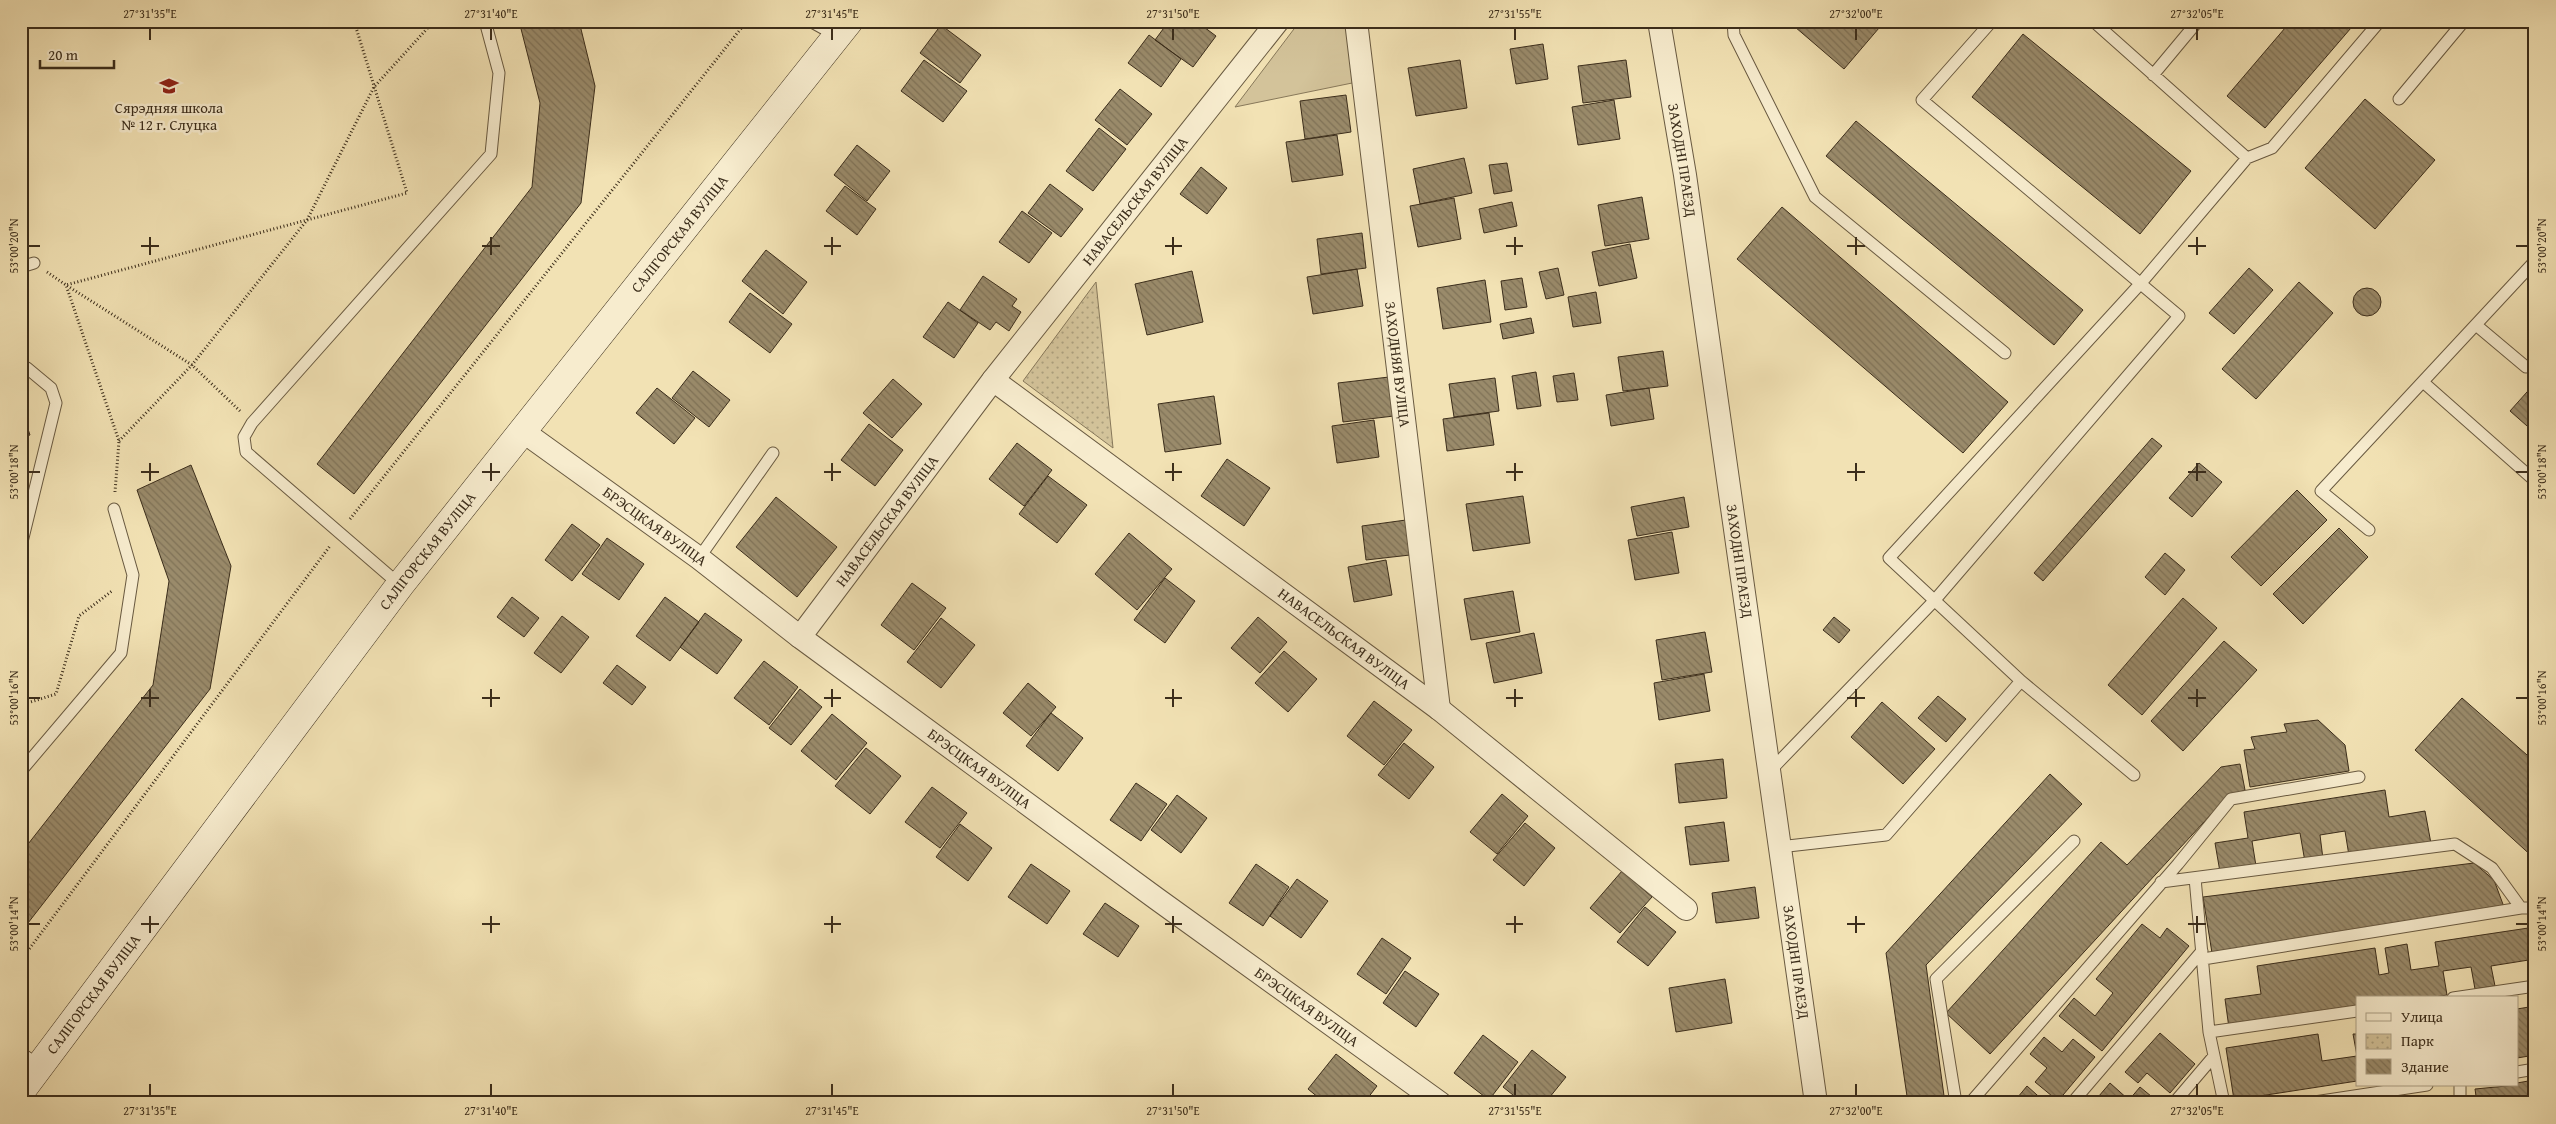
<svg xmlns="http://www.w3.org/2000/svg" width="2556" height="1124" font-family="'Gentium Book Plus',serif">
<defs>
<pattern id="park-dots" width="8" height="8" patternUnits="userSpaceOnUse" patternTransform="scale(1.25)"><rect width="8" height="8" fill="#d3c39a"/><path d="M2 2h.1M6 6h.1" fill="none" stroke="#ac9f7d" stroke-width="1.8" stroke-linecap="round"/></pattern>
<pattern id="building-back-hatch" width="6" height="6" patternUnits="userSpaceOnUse" patternTransform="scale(1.25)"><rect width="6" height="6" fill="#9a8b6b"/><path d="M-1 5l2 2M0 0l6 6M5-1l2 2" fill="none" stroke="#7f7257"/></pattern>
</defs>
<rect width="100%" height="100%" fill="#f2e2b4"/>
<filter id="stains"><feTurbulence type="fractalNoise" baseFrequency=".004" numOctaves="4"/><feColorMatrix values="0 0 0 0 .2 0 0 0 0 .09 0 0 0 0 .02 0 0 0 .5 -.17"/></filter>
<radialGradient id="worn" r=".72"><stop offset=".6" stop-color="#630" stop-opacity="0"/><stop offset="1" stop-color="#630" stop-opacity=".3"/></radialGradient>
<!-- grass -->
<path fill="#d3c39a" stroke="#87785a" d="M 1300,21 L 1347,21 L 1357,82 L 1235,107 Z"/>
<!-- park -->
<path fill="url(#park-dots)" stroke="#87785a" d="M 1096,282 L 1113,448 L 1023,381 Z"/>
<!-- building -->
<path fill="url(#building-back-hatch)" stroke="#3b2d1b" d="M 386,21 L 410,21 L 388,28 Z
M 519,21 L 579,21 L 595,86 L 581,203 L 354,494 L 317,464 L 532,187 L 540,103 Z
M 1169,21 L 1196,21 L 1216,36 L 1193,67 L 1155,40 Z
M 1788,21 L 1885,21 L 1844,69 Z
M 2291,21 L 2357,21 L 2265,128 L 2227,96 Z
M 941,25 L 981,55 L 960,83 L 920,53 Z
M 2023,34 L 2191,171 L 2140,234 L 1972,97 Z
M 1149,35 L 1181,59 L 1161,87 L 1128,63 Z
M 1543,44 L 1548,79 L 1516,84 L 1510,49 Z
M 924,60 L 967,91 L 943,122 L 901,91 Z
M 1460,60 L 1467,108 L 1416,116 L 1408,68 Z
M 1626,60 L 1631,97 L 1583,103 L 1578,66 Z
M 1120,89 L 1152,114 L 1127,145 L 1095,120 Z
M 1346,95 L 1351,132 L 1305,139 L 1300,101 Z
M 2365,99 L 2435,160 L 2375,229 L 2305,168 Z
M 1614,100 L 1620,139 L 1578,145 L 1572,107 Z
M 1856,121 L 2083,310 L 2054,345 L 1826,156 Z
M 1099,128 L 1126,149 L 1093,191 L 1066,171 Z
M 1337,135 L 1343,175 L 1292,182 L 1286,142 Z
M 857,145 L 890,171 L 867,201 L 834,175 Z
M 1464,158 L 1472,193 L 1420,204 L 1413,169 Z
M 1507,163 L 1512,191 L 1494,194 L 1489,165 Z
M 1201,167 L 1227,188 L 1207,214 L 1180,194 Z
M 1050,184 L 1083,209 L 1061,237 L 1028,213 Z
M 845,186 L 876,209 L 857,235 L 826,211 Z
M 1642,197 L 1649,239 L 1605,246 L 1598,205 Z
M 1454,198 L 1461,239 L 1418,247 L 1410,206 Z
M 1512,202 L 1517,226 L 1484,233 L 1479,209 Z
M 1782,207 L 2008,402 L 1963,453 L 1737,259 Z
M 1022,211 L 1052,233 L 1029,263 L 999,242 Z
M 1362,233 L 1366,268 L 1321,274 L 1317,239 Z
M 1630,244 L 1637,278 L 1599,286 L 1592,252 Z
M 766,250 L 807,282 L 783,314 L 742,281 Z
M 1558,268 L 1564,295 L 1546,299 L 1539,272 Z
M 2249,268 L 2273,290 L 2234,334 L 2209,313 Z
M 1357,269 L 1363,306 L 1313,314 L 1307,277 Z
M 1192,271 L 1203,322 L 1147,335 L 1135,284 Z
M 983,276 L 1017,299 L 1012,306 L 1021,312 L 1009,331 L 996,322 L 990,330 L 960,310 Z
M 1522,278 L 1527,307 L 1505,310 L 1501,281 Z
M 1485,280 L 1491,322 L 1443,329 L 1437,288 Z
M 2299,282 L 2333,313 L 2256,399 L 2222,369 Z
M2353 302a14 14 0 1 1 28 0a14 14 0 1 1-28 0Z
M 1596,292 L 1601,323 L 1573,327 L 1568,297 Z
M 750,293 L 792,324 L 770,353 L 729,322 Z
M 948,302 L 978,323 L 954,358 L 923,337 Z
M 1531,318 L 1534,333 L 1503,339 L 1500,324 Z
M 1663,351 L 1668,386 L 1623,391 L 1618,357 Z
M 693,371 L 730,400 L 709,427 L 672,398 Z
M 1536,372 L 1541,406 L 1517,409 L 1512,376 Z
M 1574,373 L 1578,400 L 1557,402 L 1553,376 Z
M 1389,377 L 1394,416 L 1343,422 L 1338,383 Z
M 1495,378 L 1499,411 L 1454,417 L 1449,384 Z
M 893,379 L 922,404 L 892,438 L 863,413 Z
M 2535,383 L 2535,433 L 2510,411 Z
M 657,388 L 695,418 L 674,444 L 636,413 Z
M 1649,388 L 1654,419 L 1611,426 L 1606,395 Z
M 1214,396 L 1221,444 L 1165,452 L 1158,404 Z
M 21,408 L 30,435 L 21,438 Z
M 1489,413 L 1494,445 L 1447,451 L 1443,419 Z
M 1374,420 L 1379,457 L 1337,463 L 1332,426 Z
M 869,424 L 903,450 L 875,486 L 841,460 Z
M 2152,438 L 2162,446 L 2043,581 L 2034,573 Z
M 1017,443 L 1052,470 L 1024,506 L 989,479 Z
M 1227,459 L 1270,488 L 1244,526 L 1201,496 Z
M 2199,463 L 2222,482 L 2192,517 L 2169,498 Z
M 191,465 L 231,566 L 210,689 L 21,932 L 21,853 L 153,685 L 169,581 L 137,490 Z
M 1048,476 L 1087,505 L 1057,543 L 1019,514 Z
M 2297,490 L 2327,520 L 2261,586 L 2231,557 Z
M 1523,496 L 1530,543 L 1473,551 L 1466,504 Z
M 776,497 L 837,547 L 797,597 L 736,547 Z
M 1684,497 L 1689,527 L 1637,536 L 1631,507 Z
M 1406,520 L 1410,555 L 1366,560 L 1362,526 Z
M 572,524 L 600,545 L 572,581 L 545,560 Z
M 2339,528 L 2368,557 L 2303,624 L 2273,594 Z
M 1672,532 L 1679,573 L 1635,580 L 1628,540 Z
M 1129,533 L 1172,569 L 1137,610 L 1095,574 Z
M 607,538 L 644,564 L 619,600 L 582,574 Z
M 2165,553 L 2185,570 L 2165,595 L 2145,577 Z
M 1386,560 L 1392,595 L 1354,602 L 1348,567 Z
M 1165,578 L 1195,601 L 1165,643 L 1134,620 Z
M 912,583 L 946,608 L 914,650 L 881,625 Z
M 1513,591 L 1520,632 L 1471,640 L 1464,599 Z
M 512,597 L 539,618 L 524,637 L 497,617 Z
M 665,597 L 699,622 L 670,661 L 636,636 Z
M 2183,598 L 2217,628 L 2142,715 L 2108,685 Z
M 705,613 L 742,640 L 717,674 L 680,647 Z
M 562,616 L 589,637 L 561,673 L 534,653 Z
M 1258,617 L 1287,642 L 1260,673 L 1231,648 Z
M 1834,617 L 1850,630 L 1839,643 L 1823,630 Z
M 941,618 L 975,645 L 941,688 L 907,662 Z
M 1705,632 L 1712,672 L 1662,680 L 1656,640 Z
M 1534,633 L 1542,673 L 1494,683 L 1486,643 Z
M 2224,641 L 2257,670 L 2183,751 L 2151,721 Z
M 1284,651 L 1317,679 L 1288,712 L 1255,683 Z
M 764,661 L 798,687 L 769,725 L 734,698 Z
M 617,665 L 646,687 L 632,705 L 603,683 Z
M 1704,674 L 1710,711 L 1659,720 L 1654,683 Z
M 1028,683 L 1056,707 L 1031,736 L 1003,713 Z
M 800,689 L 822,707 L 791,745 L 769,728 Z
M 1938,696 L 1966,719 L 1946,742 L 1918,718 Z
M 2462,698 L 2535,762 L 2535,859 L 2415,750 Z
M 1374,701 L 1412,730 L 1384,765 L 1347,736 Z
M 1882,702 L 1935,749 L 1903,784 L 1851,737 Z
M 1051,713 L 1083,738 L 1058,771 L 1026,746 Z
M 832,714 L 867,743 L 836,780 L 801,751 Z
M 2318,720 L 2345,745 L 2349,771 L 2250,787 L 2244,750 L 2255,749 L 2251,737 L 2287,732 L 2284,724 Z
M 1404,743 L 1434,767 L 1409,799 L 1378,775 Z
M 866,748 L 901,776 L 870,814 L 835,786 Z
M 1723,759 L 1727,798 L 1679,803 L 1675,764 Z
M 2240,764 L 2245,790 L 2227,797 L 1990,1054 L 1946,1013 L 2101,842 L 2127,865 L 2221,767 Z
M 2050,774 L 2082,804 L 1926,965 L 1945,1103 L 1908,1103 L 1886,953 Z
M 1136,783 L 1167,804 L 1141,841 L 1110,820 Z
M 932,787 L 967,813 L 940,848 L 905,822 Z
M 2385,790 L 2389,817 L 2425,811 L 2432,849 L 2350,862 L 2345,831 L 2320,835 L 2323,859 L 2305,862 L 2300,833 L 2252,841 L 2256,866 L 2220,872 L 2215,843 L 2248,838 L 2244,812 Z
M 1502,794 L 1528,816 L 1497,854 L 1470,832 Z
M 1177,795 L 1207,818 L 1181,853 L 1151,830 Z
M 1724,822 L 1729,861 L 1690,865 L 1685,827 Z
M 1525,823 L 1555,848 L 1524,886 L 1493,860 Z
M 960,824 L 992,848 L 968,881 L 936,857 Z
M 2474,863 L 2494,880 L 2504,907 L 2212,953 L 2203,897 Z
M 1031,864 L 1070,891 L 1047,924 L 1008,897 Z
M 1256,864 L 1289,887 L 1263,926 L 1229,903 Z
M 1622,871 L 1652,897 L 1620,933 L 1590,908 Z
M 1297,879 L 1328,901 L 1301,938 L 1270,916 Z
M 1755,887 L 1759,918 L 1716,923 L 1712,893 Z
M 1105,903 L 1139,926 L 1118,957 L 1083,934 Z
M 1645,907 L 1676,932 L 1648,966 L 1617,942 Z
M 2142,924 L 2160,938 L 2167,928 L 2189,946 L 2102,1051 L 2059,1016 L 2074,998 L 2095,1016 L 2113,993 L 2096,979 Z
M 2535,927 L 2535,959 L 2491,966 L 2495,986 L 2475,989 L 2471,967 L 2443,971 L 2447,995 L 2428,998 L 2357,998 L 2357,1009 L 2229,1028 L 2225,999 L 2261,994 L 2257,966 L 2375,948 L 2379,975 L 2389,973 L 2385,948 L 2407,944 L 2411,970 L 2439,966 L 2435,942 Z
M 1382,938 L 1411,958 L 1386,994 L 1357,974 Z
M 1405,971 L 1439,994 L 1416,1027 L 1383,1003 Z
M 1725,979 L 1732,1023 L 1676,1032 L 1669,988 Z
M 2535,1006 L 2535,1055 L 2517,1058 L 2517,1009 Z
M 2160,1033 L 2195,1064 L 2170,1093 L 2147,1073 L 2138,1083 L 2125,1072 Z
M 2318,1034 L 2322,1061 L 2357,1056 L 2353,1034 L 2357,1034 L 2357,1081 L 2234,1100 L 2226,1048 Z
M 1483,1035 L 1518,1062 L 1489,1100 L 1454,1073 Z
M 2044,1037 L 2062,1052 L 2073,1039 L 2095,1057 L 2058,1101 L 2035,1082 L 2047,1068 L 2030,1054 Z
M 1532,1050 L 1566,1077 L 1545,1103 L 1523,1103 L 1503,1087 Z
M 1336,1054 L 1377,1086 L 1364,1103 L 1325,1103 L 1308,1089 Z
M 2534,1080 L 2535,1103 L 2477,1103 L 2475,1089 L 2517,1085 L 2517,1083 Z
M 2110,1083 L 2129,1100 L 2140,1087 L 2157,1101 L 2155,1103 L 2093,1103 Z
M 2027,1086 L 2046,1103 L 2013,1103 Z"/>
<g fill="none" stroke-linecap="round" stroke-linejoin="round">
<!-- lane casing -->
<g stroke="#695a41" stroke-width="13">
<path id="lane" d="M 810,21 L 837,36
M 1733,21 L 1734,35 L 1815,197 L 2005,353
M 2153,75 L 2198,21
M 2399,99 L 2464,21
M 2247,158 L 2272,148 L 2380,21
M 21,267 L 34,263
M 2476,325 L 2526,367
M 21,367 L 27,368 L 51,388 L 56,403 L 21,546
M 2423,382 L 2535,481
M 2369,530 L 2321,491 L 2535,261
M 699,558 L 773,453
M 400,585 L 246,452 L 244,437 L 252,423 L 491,154 L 499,73 L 485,21
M 2021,681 L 2134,775
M 21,771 L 121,653 L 133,575 L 114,509
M 1770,771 L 1934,601 L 2179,316 L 1922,100 L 1992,21
M 1779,847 L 1886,835 L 2021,681 L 1889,558 L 2141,283 L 2247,158 L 2093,21
M 2195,878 L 2209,1032
M 2161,882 L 2455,844 L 2492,868 L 2521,908 L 2535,908
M 2203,959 L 2521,908
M 2453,998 L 2535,986
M 21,1053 L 40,1066
M 2517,1072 L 2535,1069
M 1956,1103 L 1936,979 L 2074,841
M 1970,1103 L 2178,864 L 2231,799 L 2359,777
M 2072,1103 L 2202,951
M 2174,1103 L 2214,1056
M 2224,1103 L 2209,1032 L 2357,1011
M 2308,1103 L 2427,1085
M 2460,1103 L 2460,1085"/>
</g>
<!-- street casing -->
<g stroke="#695a41" stroke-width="24">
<g id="street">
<path id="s1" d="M 1356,21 L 1439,709"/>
<path id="s2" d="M 1659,21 L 1685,175 L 1816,1103"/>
<path id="s3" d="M 993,380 L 1439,709 L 1686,909"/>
<path id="s4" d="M 521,430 L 699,558 L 800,637 L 1157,899 L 1440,1103"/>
<path id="s5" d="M 800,637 L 993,380 L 1278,21"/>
</g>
</g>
<!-- secondary casing -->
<g stroke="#3b2d1b" stroke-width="29">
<g id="secondary">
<path id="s6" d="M 21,1091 L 400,585 L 849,21"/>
</g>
</g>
<!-- path -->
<path stroke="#3b2d1b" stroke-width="3" stroke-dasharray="1 2.5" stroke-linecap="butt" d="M 47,272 L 66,285 L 119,441 L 115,492
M 240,411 L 192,365 L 66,285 L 407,193 L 354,21
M 119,441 L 192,365 L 307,220 L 374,87 L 434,21
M 350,519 L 747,21
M 21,705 L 56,694 L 79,616 L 112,591
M 21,960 L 330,546"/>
<!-- lane -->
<use href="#lane" stroke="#f7ecce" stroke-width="11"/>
<!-- street -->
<use href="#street" stroke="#f7ecce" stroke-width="22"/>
<!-- secondary -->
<use href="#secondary" stroke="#f7ecce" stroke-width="28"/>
</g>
<!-- ticks -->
<path fill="none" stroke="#3b2d1b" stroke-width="2" d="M 150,28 L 150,40M 491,28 L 491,40M 832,28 L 832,40M 1173,28 L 1173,40M 1515,28 L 1515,40M 1856,28 L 1856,40M 2197,28 L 2197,40M 150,237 L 150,255M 491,237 L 491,255M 832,237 L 832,255M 1173,237 L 1173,255M 1515,237 L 1515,255M 1856,237 L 1856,255M 2197,237 L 2197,255M 28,246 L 40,246M 141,246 L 159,246M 482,246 L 500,246M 824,246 L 841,246M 1165,246 L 1182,246M 1506,246 L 1523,246M 1847,246 L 1865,246M 2188,246 L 2206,246M 2516,246 L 2528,246M 150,463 L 150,481M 491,463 L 491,481M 832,463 L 832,481M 1173,463 L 1173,481M 1515,463 L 1515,481M 1856,463 L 1856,481M 2197,463 L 2197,481M 28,472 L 40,472M 141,472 L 159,472M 482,472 L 500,472M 824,472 L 841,472M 1165,472 L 1182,472M 1506,472 L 1523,472M 1847,472 L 1865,472M 2188,472 L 2206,472M 2516,472 L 2528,472M 150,689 L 150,707M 491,689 L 491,707M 832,689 L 832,707M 1173,689 L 1173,707M 1515,689 L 1515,707M 1856,689 L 1856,707M 2197,689 L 2197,707M 28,698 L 40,698M 141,698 L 159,698M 482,698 L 500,698M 824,698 L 841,698M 1165,698 L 1182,698M 1506,698 L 1523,698M 1847,698 L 1865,698M 2188,698 L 2206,698M 2516,698 L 2528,698M 150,916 L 150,933M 491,916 L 491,933M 832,916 L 832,933M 1173,916 L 1173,933M 1515,916 L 1515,933M 1856,916 L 1856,933M 2197,916 L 2197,933M 28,924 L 40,924M 141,924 L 159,924M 482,924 L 500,924M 824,924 L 841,924M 1165,924 L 1182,924M 1506,924 L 1523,924M 1847,924 L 1865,924M 2188,924 L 2206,924M 2516,924 L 2528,924M 150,1084 L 150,1096M 491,1084 L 491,1096M 832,1084 L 832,1096M 1173,1084 L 1173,1096M 1515,1084 L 1515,1096M 1856,1084 L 1856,1096M 2197,1084 L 2197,1096"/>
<!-- icons -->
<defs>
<g id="school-bare" transform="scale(1.5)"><path d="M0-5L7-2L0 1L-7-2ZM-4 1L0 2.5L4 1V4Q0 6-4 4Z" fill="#8f2418" stroke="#f7ecce" stroke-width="2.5" paint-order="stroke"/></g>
</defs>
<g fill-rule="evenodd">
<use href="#school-bare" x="169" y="86"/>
</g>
<g text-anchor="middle" stroke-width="5" stroke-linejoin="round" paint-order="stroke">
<!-- poi labels -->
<g font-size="15" fill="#3b2d1b" stroke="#f7ecce">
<text x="169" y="113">Сярэдняя школа<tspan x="169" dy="17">№ 12 г. Слуцка</tspan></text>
</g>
<!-- street labels -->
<g font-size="15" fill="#3b2d1b" stroke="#f7ecce">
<text dy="5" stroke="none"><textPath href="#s2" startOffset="141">ЗАХОДНІ ПРАЕЗД</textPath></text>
<text dy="5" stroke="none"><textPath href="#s5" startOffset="550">НАВАСЕЛЬСКАЯ ВУЛІЦА</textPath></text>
<text dy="5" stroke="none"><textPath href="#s6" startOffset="1081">САЛІГОРСКАЯ ВУЛІЦА</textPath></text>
<text dy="5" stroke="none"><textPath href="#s1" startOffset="346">ЗАХОДНЯЯ ВУЛІЦА</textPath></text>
<text dy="5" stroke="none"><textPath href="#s5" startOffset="145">НАВАСЕЛЬСКАЯ ВУЛІЦА</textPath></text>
<text dy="5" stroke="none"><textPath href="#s4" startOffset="165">БРЭСЦКАЯ ВУЛІЦА</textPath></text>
<text dy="5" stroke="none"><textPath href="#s6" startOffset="676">САЛІГОРСКАЯ ВУЛІЦА</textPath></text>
<text dy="5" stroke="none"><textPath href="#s2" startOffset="546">ЗАХОДНІ ПРАЕЗД</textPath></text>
<text dy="5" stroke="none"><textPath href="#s3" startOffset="436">НАВАСЕЛЬСКАЯ ВУЛІЦА</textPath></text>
<text dy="5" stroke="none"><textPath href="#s4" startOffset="570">БРЭСЦКАЯ ВУЛІЦА</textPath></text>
<text dy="5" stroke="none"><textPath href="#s2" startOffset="951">ЗАХОДНІ ПРАЕЗД</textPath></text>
<text dy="5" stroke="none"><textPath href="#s6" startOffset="121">САЛІГОРСКАЯ ВУЛІЦА</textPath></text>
<text dy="5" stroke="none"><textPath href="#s4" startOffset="975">БРЭСЦКАЯ ВУЛІЦА</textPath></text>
</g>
</g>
<!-- margin -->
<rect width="2556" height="1124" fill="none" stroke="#f2e2b4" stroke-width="55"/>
<!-- legend -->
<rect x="2356" y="996" width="162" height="90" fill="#f7ecce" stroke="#aca086"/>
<rect x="2366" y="1013" width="25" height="8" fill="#f7ecce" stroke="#aca086"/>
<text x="2401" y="1022" font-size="15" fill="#3b2d1b">Улица</text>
<rect x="2366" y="1034" width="25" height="15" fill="url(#park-dots)" stroke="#aca086"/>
<text x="2401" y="1046" font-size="15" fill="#3b2d1b">Парк</text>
<rect x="2366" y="1059" width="25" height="15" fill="url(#building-back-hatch)" stroke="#aca086"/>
<text x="2401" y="1072" font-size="15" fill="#3b2d1b">Здание</text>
<!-- scale -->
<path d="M40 60v8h74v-8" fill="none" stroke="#3b2d1b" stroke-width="2.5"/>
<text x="48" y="60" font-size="15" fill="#3b2d1b" stroke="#f7ecce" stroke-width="4" paint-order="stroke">20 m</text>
<rect x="28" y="28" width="2500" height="1068" fill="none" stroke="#3b2d1b" stroke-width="2"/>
<g font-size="12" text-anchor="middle" fill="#3b2d1b">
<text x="150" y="18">27°31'35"E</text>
<text x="491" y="18">27°31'40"E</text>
<text x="832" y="18">27°31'45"E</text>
<text x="1173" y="18">27°31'50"E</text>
<text x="1515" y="18">27°31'55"E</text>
<text x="1856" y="18">27°32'00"E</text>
<text x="2197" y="18">27°32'05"E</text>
<text transform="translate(14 246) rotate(-90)" y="4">53°00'20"N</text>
<text transform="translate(2542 246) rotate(-90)" y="4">53°00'20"N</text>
<text transform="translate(14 472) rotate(-90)" y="4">53°00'18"N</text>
<text transform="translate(2542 472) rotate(-90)" y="4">53°00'18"N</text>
<text transform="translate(14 698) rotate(-90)" y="4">53°00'16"N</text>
<text transform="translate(2542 698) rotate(-90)" y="4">53°00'16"N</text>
<text transform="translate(14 924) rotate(-90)" y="4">53°00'14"N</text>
<text transform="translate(2542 924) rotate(-90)" y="4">53°00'14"N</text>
<text x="150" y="1115">27°31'35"E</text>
<text x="491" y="1115">27°31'40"E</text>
<text x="832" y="1115">27°31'45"E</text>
<text x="1173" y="1115">27°31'50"E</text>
<text x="1515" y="1115">27°31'55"E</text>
<text x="1856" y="1115">27°32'00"E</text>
<text x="2197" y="1115">27°32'05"E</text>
</g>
<rect width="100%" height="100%" filter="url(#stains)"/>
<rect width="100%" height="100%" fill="url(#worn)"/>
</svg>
